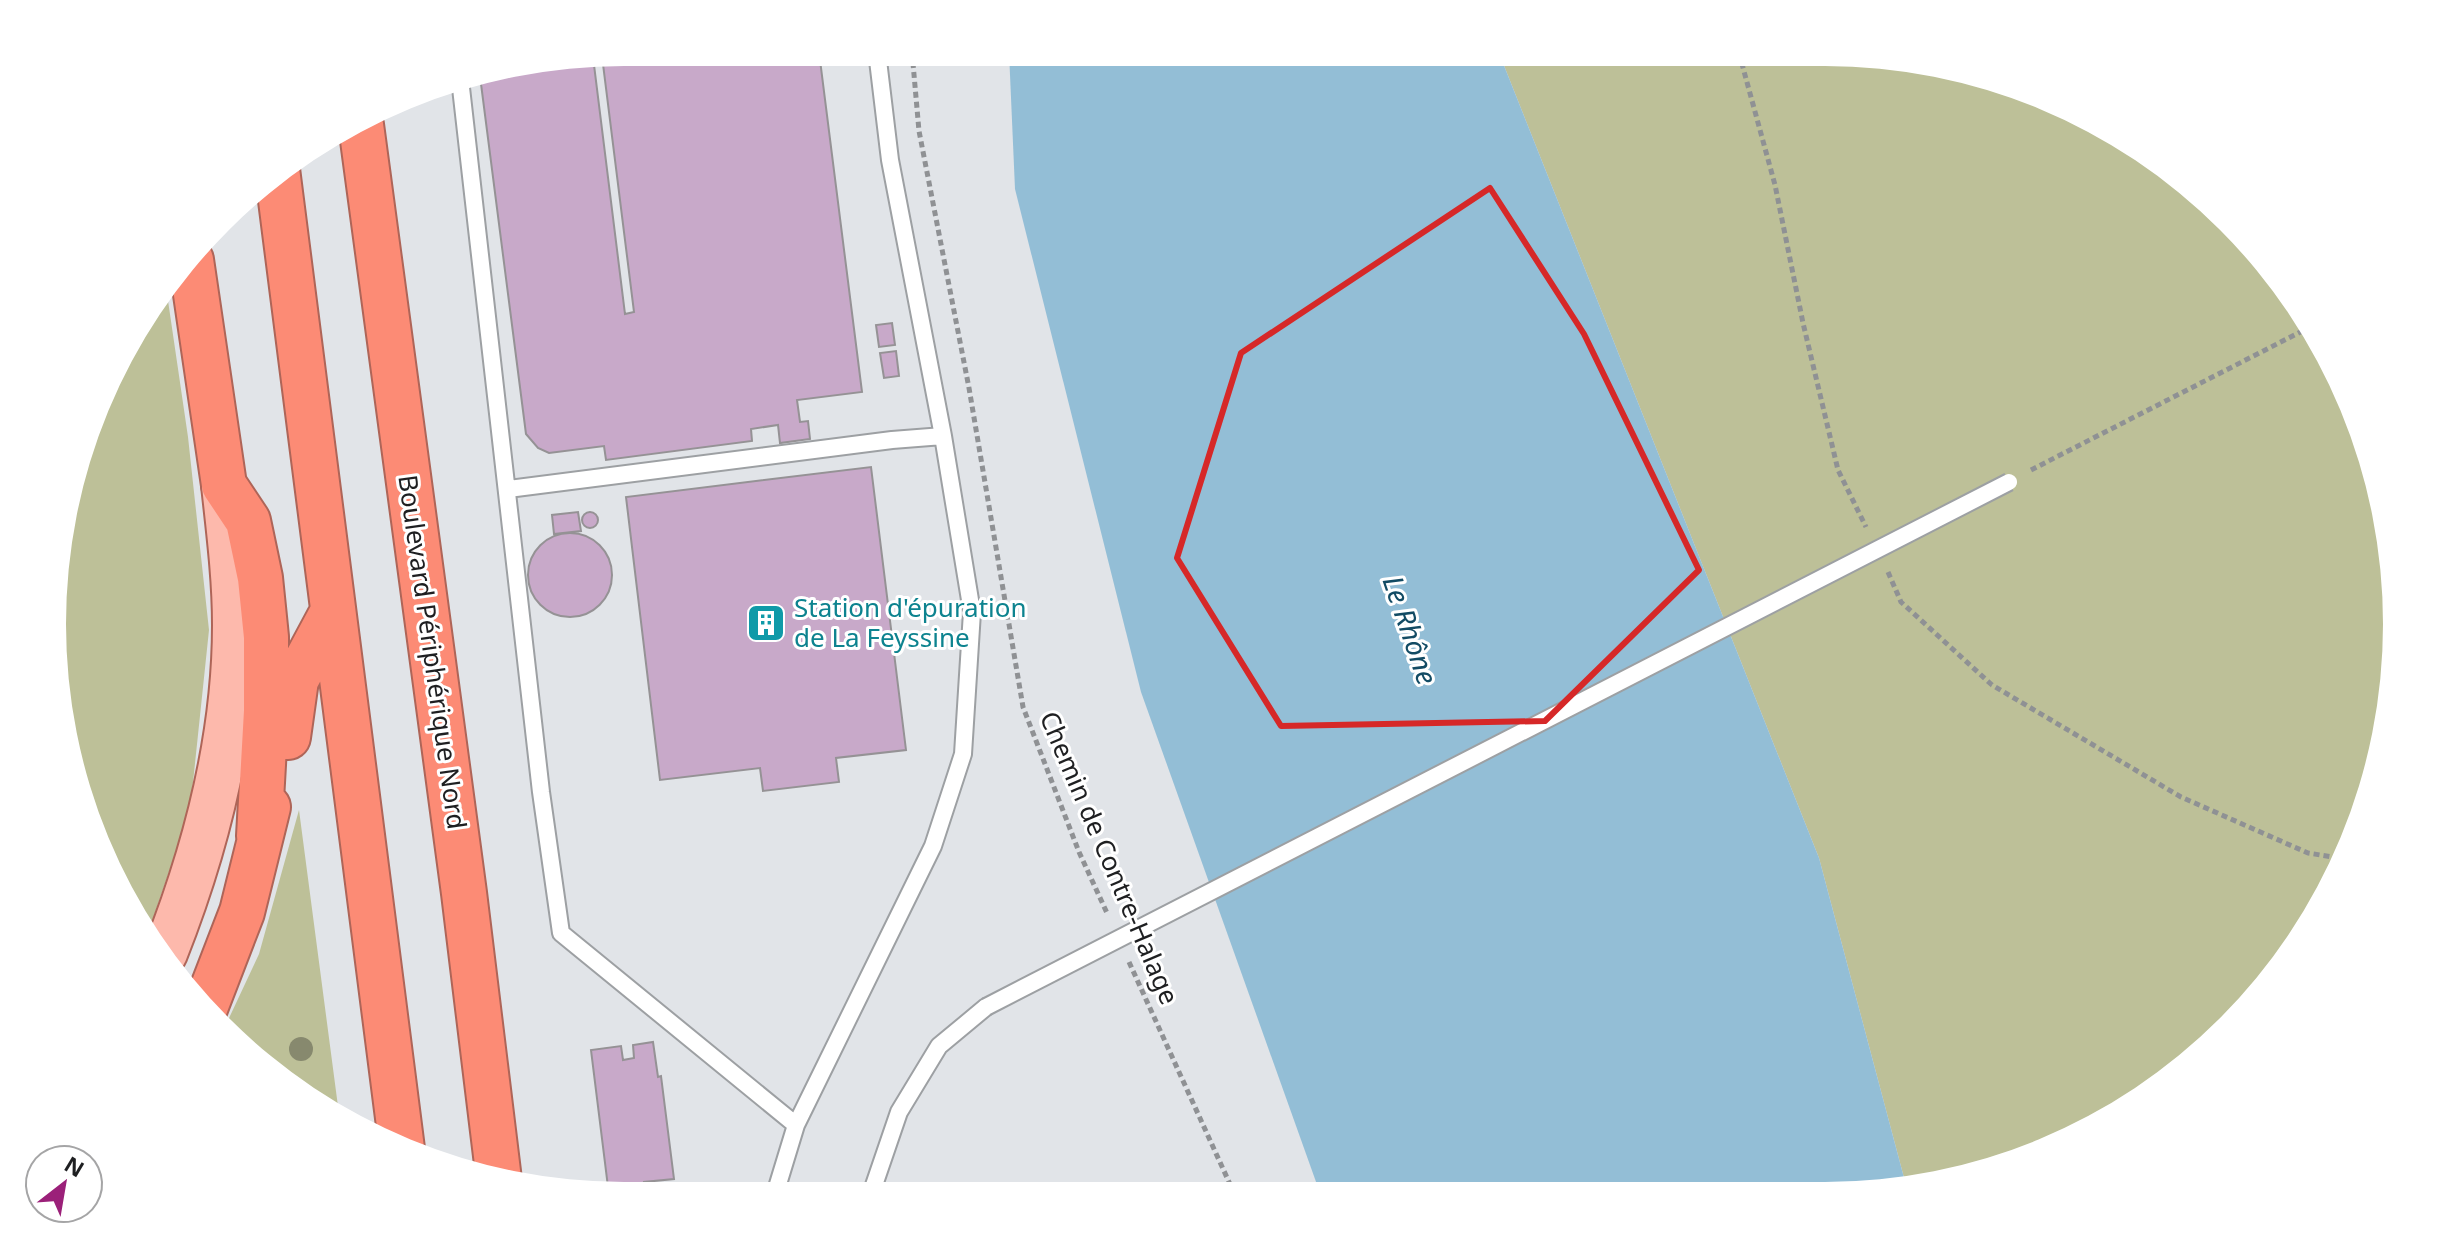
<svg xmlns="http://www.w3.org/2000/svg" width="2449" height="1248" font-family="'Noto Sans',sans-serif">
<rect width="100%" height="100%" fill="#e1e4e8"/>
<!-- green -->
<path fill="#bdc098" d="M 1499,53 L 1862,53 L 1973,71 L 2078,111 L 2173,170 L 2255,247 L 2320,338 L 2366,440 L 2392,549 L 2396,661 L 2378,772 L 2338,877 L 2255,1001 L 2173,1078 L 2043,1153 L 1907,1189 L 1819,858 Z
M 166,287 L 188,437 L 209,630 L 190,811 L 149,930 L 111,877 L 57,698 L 63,512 L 96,405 L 148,307 Z
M 299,810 L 339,1114 L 223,1031 L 259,954 Z"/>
<!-- water -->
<path fill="#93bed6" d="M 1009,52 L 1499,53 L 1819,858 L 1907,1189 L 1320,1193 L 1141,692 L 1015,189 Z"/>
<!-- building -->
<path fill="#c8a9c9" stroke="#959295" stroke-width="2" d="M 624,52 L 819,52 L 862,392 L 797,400 L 800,422 L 808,421 L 810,439 L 780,443 L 778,425 L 751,429 L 752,441 L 606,460 L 604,446 L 549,453 L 538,448 L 526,434 L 480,76 L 593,57 L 625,314 L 634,312 L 602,56 Z
M 892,323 L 895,345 L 879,347 L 876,325 Z
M 896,351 L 899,376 L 884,378 L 880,353 Z
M 871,467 L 906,750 L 836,758 L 839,782 L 763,791 L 760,768 L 660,780 L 626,497 Z
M582 520a8 8 0 1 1 16 0a8 8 0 1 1-16 0Z
M 578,512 L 581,531 L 554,534 L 552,515 Z
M528 575a42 42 0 1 1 84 0a42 42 0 1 1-84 0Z
M 653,1042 L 658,1077 L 661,1076 L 674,1179 L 644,1182 L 646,1195 L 609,1195 L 591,1050 L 621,1046 L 623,1060 L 634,1058 L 633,1045 Z"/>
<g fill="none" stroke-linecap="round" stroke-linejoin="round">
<!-- lane casing -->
<g stroke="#9da0a3" stroke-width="20">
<path id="lane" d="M 460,79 L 541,792 L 561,933 L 796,1125
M 508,489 L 892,440 L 943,436
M 775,1194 L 796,1125 L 933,846 L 963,754 L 972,612 L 943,436 L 890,160 L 877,52
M 871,1194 L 899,1112 L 939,1046 L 986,1007"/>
</g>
<!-- primary casing -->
<g stroke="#ae6558" stroke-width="48">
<path id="primary" d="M 165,953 C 206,849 235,737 235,625 C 235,578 229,531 224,485"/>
</g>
<!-- highway casing -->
<g stroke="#ae6558" stroke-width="48">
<path id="highway" d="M 361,125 L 464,893 L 499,1180
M 277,169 L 402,1149
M 191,260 L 224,485 L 248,521 L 260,578 L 266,637 L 266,711 L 259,836
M 288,737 L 296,680 L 332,613
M 205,1008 L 242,912 L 268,807"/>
</g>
<!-- path -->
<path stroke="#8f9194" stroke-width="5" stroke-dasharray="6 4" stroke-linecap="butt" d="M 912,52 L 919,131 L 969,388 L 1023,707 L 1079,852 L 1107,913
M 1739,53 L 1775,185 L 1803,323 L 1838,470 L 1866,527
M 2031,470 L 2312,326
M 1888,572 L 1901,602 L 1992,685 L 2181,797 L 2308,853 L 2345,859
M 1129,962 L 1234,1193"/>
<!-- lane -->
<use href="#lane" stroke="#fff" stroke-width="16"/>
<!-- primary -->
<use href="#primary" stroke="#fdb9ac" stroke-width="44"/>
<!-- highway -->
<use href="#highway" stroke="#fc8b75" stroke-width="44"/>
<!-- lane-bridge casing -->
<g stroke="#9da0a3" stroke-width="20" stroke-linecap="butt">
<path id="lane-bridge" d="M 986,1007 L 2009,482"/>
</g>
<!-- lane-bridge -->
<use href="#lane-bridge" stroke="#fff" stroke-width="16"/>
</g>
<!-- trees -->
<circle fill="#87896e" cx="301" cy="1049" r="12"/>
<!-- marked area -->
<path fill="none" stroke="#d62828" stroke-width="6" stroke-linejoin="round" d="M 1490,188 L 1584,334 L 1699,570 L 1545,721 L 1281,726 L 1177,558 L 1241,353 Z"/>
<!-- icons -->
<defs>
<g id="building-square" transform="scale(2)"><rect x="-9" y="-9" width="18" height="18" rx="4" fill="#0f9aa8" stroke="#fff"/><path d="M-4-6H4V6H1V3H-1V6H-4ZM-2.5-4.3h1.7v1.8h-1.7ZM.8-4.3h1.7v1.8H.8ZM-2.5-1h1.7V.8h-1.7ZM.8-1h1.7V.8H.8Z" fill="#fff"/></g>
</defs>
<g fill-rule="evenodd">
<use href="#building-square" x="766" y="623"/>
</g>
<g text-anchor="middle" stroke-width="6" stroke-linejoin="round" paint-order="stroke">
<!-- culture labels -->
<g font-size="26" fill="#0d838f" stroke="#fff" text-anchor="start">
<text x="794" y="617">Station d'épuration<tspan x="794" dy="30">de La Feyssine</tspan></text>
</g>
<!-- street labels -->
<g font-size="26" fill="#1e1f21" stroke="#fff">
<text transform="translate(432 652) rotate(82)" y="9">Boulevard Périphérique Nord</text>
<text transform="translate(1109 858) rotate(67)" y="9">Chemin de Contre-Halage</text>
</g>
<!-- water labels -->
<g font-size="28" font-style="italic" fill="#124b64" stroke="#fff">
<text transform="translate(1410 630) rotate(71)" y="10">Le Rhône</text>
</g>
</g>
<!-- crop -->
<path d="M0 0H2449V1248H0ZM624 66H1825A558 558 0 0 1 2383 624V624A558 558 0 0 1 1825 1182H624A558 558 0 0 1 66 624V624A558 558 0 0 1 624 66Z" fill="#fff" fill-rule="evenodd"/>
<!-- north arrow -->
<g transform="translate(64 1184) rotate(31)"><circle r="38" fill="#ffffff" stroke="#a5a5a6" stroke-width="2"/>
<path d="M0-6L14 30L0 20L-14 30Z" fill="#9b2079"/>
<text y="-12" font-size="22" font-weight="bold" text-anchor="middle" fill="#1e1f21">N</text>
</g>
</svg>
